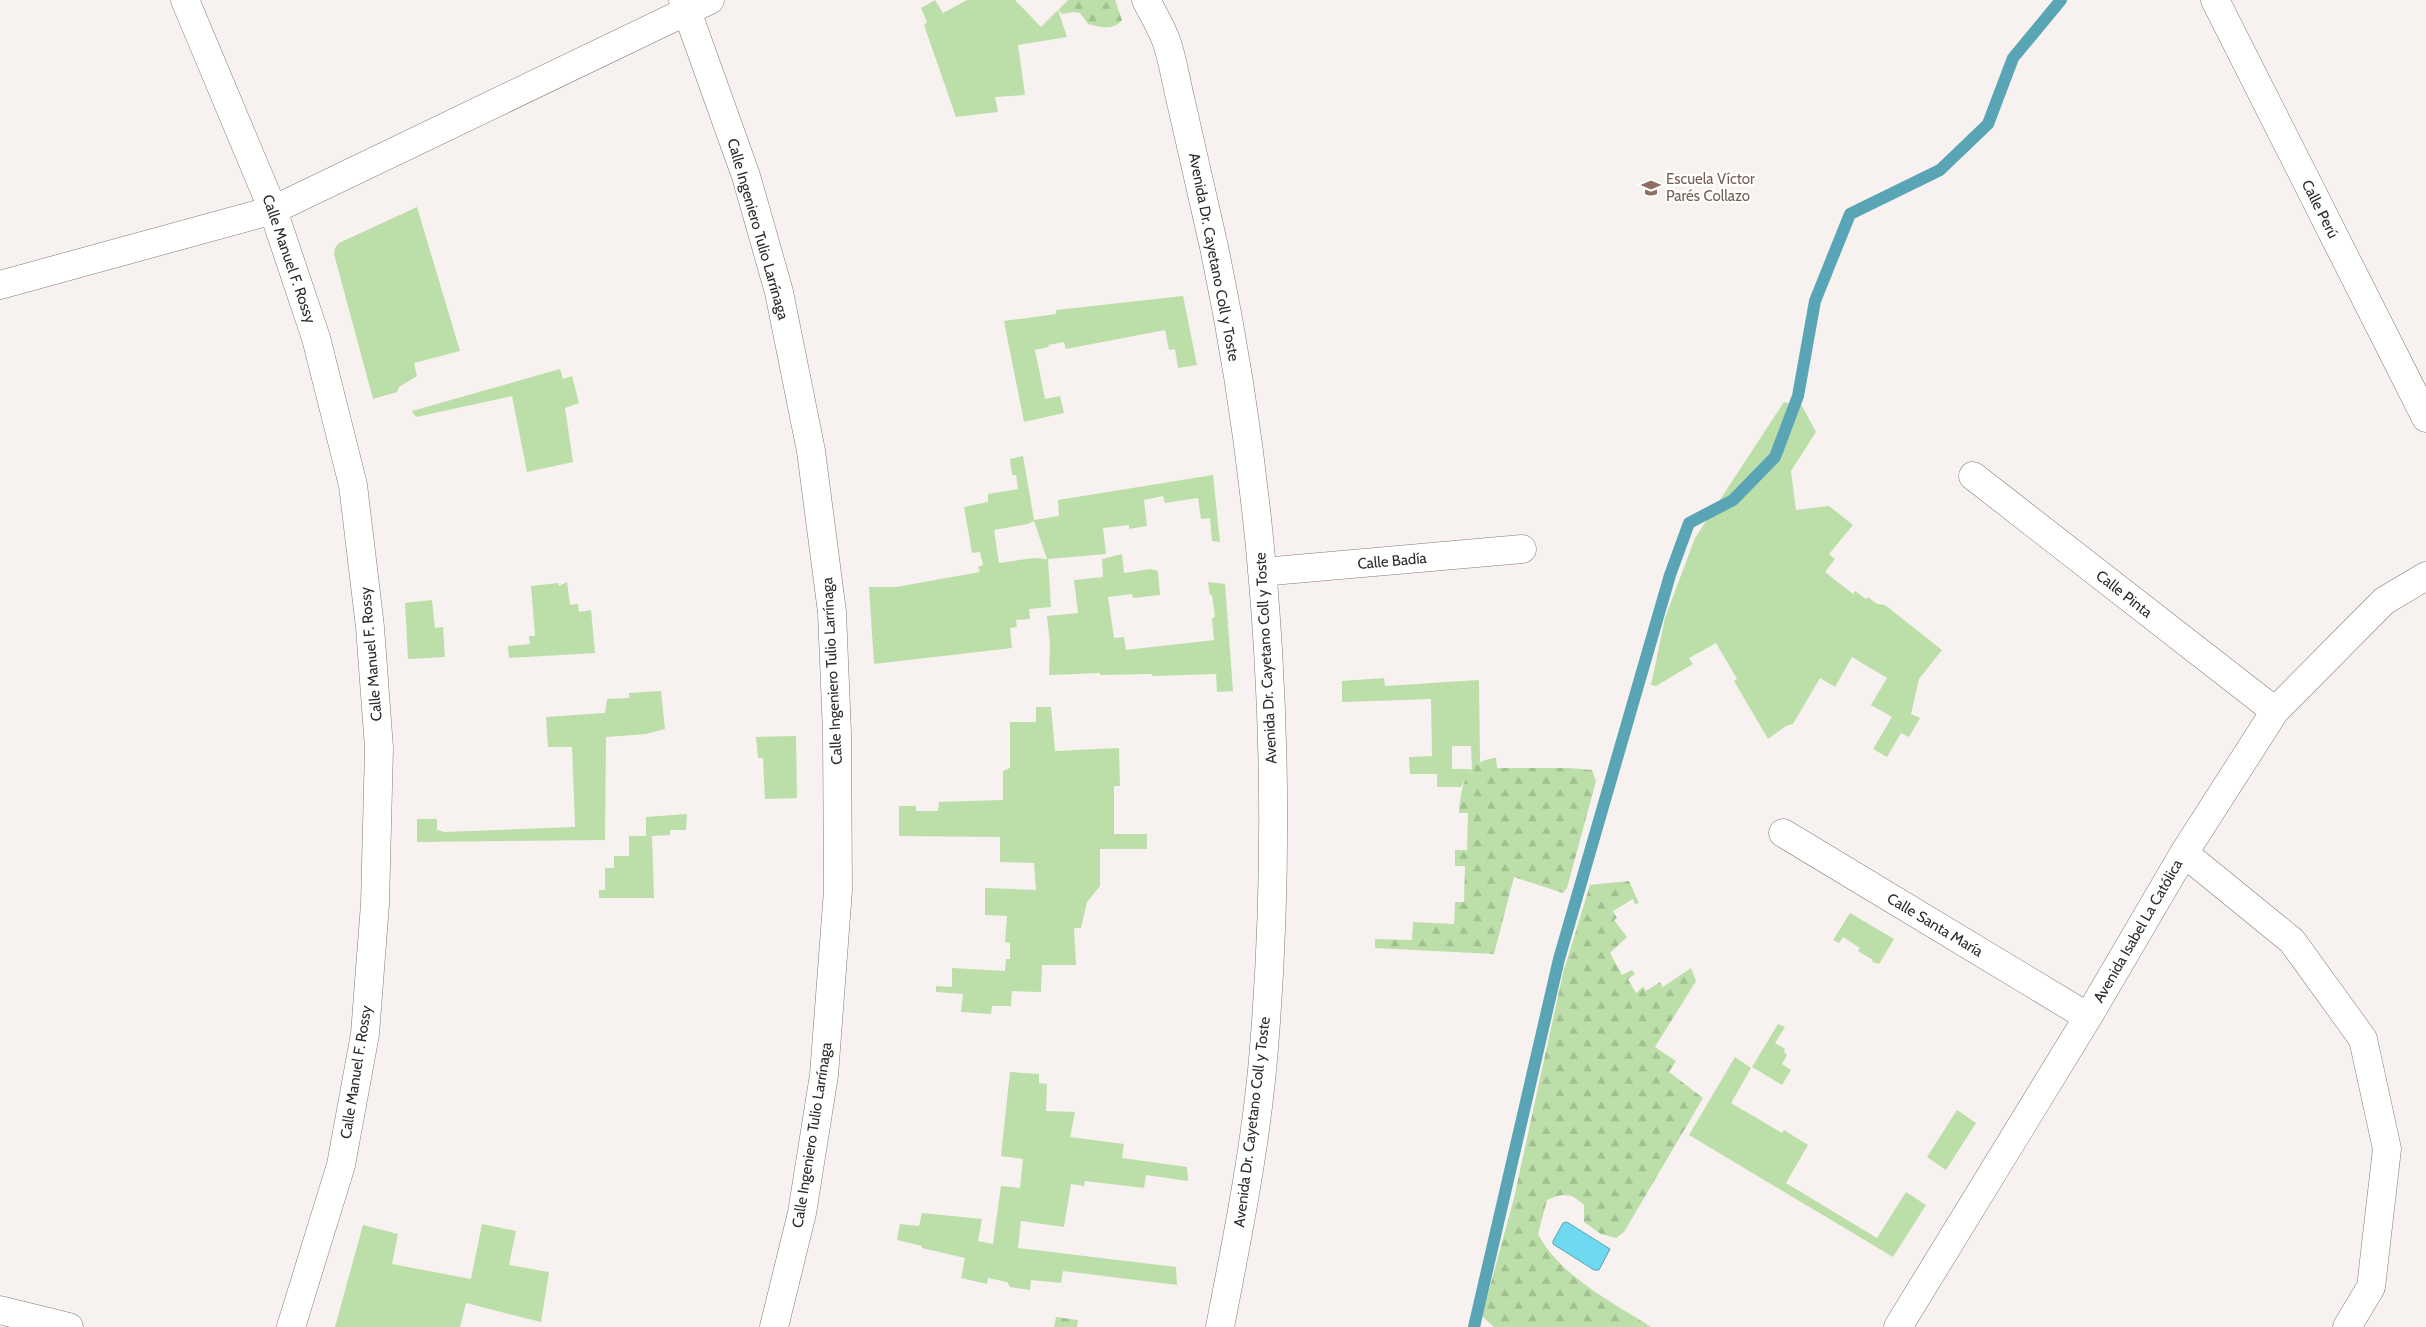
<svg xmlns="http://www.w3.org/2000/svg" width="2426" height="1327" font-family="Cabin,sans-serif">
<defs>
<pattern id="forest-firs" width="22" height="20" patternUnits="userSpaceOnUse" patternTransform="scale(1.25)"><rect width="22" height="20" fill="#bcdea8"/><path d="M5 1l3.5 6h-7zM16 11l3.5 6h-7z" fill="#a2bf91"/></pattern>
</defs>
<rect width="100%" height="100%" fill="#f7f2ef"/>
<!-- green -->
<path fill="#bcdea8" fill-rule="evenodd" d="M 935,0 L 943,13 L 967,0 L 1015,0 L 1041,27 L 1058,10 L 1067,37 L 1018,45 L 1025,95 L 995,97 L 998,112 L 956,117 L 924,25 L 927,22 L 921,8 Z
M 417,207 L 460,351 L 414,363 L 417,376 L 399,387 L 397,392 L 373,399 L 334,254 L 335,248 L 339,243 Z
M 1183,296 L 1197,365 L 1178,368 L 1175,349 L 1169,350 L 1165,330 L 1066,349 L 1064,342 L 1048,345 L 1049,347 L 1035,350 L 1045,399 L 1060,396 L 1064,413 L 1024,422 L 1004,321 L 1056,314 L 1056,310 Z
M 560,369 L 563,379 L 572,376 L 579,403 L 565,408 L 573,462 L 527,472 L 512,396 L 416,417 L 412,411 Z
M 1784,402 L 1802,406 L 1816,432 L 1791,471 L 1796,510 L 1829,506 L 1853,525 L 1829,554 L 1835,559 L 1825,572 L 1853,594 L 1855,591 L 1866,599 L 1868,597 L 1877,604 L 1885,605 L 1942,650 L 1919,679 L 1911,714 L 1920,718 L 1909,737 L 1901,733 L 1887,757 L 1873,749 L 1892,717 L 1871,705 L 1887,678 L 1852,657 L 1835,687 L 1820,678 L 1793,724 L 1786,726 L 1768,739 L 1734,681 L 1737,679 L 1716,643 L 1689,658 L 1693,664 L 1656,686 L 1651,685 L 1665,618 L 1695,538 Z
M 1023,456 L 1034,520 L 1059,516 L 1058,500 L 1213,475 L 1220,542 L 1212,541 L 1210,518 L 1201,519 L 1198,498 L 1165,503 L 1163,496 L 1144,500 L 1147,526 L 1129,529 L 1129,525 L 1103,528 L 1106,554 L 1048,559 L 1051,607 L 1029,609 L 1030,619 L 1016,620 L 1017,627 L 1010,628 L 1012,648 L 874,664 L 869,587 L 896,587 L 980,572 L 978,567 L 983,565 L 980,552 L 972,553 L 964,507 L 988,502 L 988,494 L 1018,489 L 1016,475 L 1012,475 L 1010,459 ZM 1034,521 L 1047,559 L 1034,558 L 999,563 L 994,530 L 1028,524 Z
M 1122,554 L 1124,573 L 1150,569 L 1158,571 L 1160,595 L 1133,598 L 1132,594 L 1108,597 L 1114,638 L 1124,637 L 1126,650 L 1214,640 L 1212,618 L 1215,617 L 1212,595 L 1210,595 L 1208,582 L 1225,584 L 1233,691 L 1217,692 L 1216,674 L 1152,676 L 1152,674 L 1100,675 L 1100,673 L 1049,675 L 1050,644 L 1047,616 L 1078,613 L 1074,580 L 1103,577 L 1102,559 Z
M 567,582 L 570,605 L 578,604 L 579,612 L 591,610 L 595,653 L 509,658 L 508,646 L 530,644 L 529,636 L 535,636 L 531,586 L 558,583 L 559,586 Z
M 432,600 L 435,628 L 443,627 L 445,657 L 408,659 L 405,603 Z
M 1384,678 L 1385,686 L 1479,680 L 1480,762 L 1472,769 L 1471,746 L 1452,746 L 1452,769 L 1471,769 L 1461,787 L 1437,787 L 1437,774 L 1410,774 L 1409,757 L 1432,756 L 1431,699 L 1342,702 L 1342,681 Z
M 661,691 L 665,729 L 646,734 L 606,737 L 605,840 L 417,842 L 417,819 L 437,819 L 437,830 L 445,832 L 575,827 L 572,747 L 548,747 L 546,717 L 605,713 L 607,699 L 629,698 L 629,693 Z
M 1036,707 L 1051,707 L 1055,751 L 1119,748 L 1120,786 L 1114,786 L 1114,834 L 1147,834 L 1147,849 L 1100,849 L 1100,886 L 1087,902 L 1081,928 L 1074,928 L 1076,965 L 1042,965 L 1041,992 L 1012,991 L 1011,1006 L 992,1006 L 991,1014 L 961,1012 L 963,994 L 936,992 L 936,986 L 952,987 L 952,968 L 1005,971 L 1006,959 L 1010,959 L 1010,943 L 1005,942 L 1007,916 L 985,915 L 985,888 L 1036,890 L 1034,863 L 1000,862 L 1000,837 L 899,836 L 899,806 L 916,806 L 916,811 L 938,811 L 939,802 L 1003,800 L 1003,771 L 1010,768 L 1010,722 L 1036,722 Z
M 796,736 L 797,798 L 765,799 L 763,758 L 758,758 L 756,737 Z
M 687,814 L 686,830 L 670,830 L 670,835 L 652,836 L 654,898 L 599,898 L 599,890 L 605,890 L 605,868 L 614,868 L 614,856 L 629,856 L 629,836 L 646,836 L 646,817 Z
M 1850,913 L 1894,939 L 1879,964 L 1872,962 L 1873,960 L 1858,951 L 1860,948 L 1843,937 L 1839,943 L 1833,940 Z
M 1778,1024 L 1785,1027 L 1775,1043 L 1785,1049 L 1784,1052 L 1787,1055 L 1782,1064 L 1791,1070 L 1782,1085 L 1752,1067 Z
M 1735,1057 L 1751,1068 L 1731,1103 L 1782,1133 L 1784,1130 L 1808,1145 L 1786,1183 L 1877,1238 L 1906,1192 L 1926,1205 L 1893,1257 L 1689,1135 Z
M 1010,1072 L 1039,1074 L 1039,1083 L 1047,1084 L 1046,1111 L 1075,1112 L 1070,1137 L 1124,1144 L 1122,1158 L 1187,1167 L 1188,1181 L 1146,1175 L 1144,1188 L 1085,1181 L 1084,1186 L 1071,1184 L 1064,1227 L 1021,1221 L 1018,1248 L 1176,1267 L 1177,1285 L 1063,1271 L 1061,1283 L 1031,1280 L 1030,1290 L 1010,1287 L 1007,1282 L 988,1278 L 987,1284 L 961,1278 L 965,1258 L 922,1248 L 922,1246 L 897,1240 L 900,1224 L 919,1226 L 922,1213 L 982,1219 L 978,1241 L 993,1244 L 1001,1186 L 1020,1188 L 1023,1159 L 1001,1156 Z
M 1957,1110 L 1976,1123 L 1946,1170 L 1927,1157 Z
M 482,1224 L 516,1231 L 509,1265 L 549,1272 L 541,1322 L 466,1303 L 460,1327 L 335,1327 L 363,1225 L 398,1234 L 392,1264 L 471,1279 Z"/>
<!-- forest -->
<path fill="url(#forest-firs)" d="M 1068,0 L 1115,0 L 1122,20 C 1113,31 1100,27 1088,24 L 1080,13 L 1073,12 L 1062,14 L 1058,10 Z
M 1496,758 L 1497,768 L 1569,768 L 1592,770 L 1596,781 L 1567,888 L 1563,893 L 1514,877 L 1494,954 L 1375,948 L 1375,939 L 1412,940 L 1413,922 L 1454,924 L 1455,902 L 1464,902 L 1465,866 L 1455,866 L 1455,850 L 1467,850 L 1468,813 L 1459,813 C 1461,786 1465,761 1496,758 Z
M 1629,881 L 1639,903 L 1635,904 L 1633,899 L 1613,911 L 1617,918 L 1614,920 L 1627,937 L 1610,953 L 1622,975 L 1632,970 L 1635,974 L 1628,979 L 1636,993 L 1643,987 L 1646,991 L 1660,982 L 1663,987 L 1691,968 L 1696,981 L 1655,1047 L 1676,1061 L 1669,1072 L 1703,1098 L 1624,1232 L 1616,1238 L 1601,1234 L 1584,1222 L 1584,1205 C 1570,1192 1563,1193 1547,1200 L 1538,1234 C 1560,1276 1612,1302 1651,1327 L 1494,1327 L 1482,1316 L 1514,1198 L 1563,973 L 1590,885 Z
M 1056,1317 L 1078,1320 L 1077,1327 L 1054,1327 Z"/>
<!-- water -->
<path fill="#6ed9f0" stroke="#5aa5b5" d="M 1567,1222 L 1610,1249 L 1599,1270 L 1594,1270 L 1553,1244 L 1553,1241 L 1563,1223 Z"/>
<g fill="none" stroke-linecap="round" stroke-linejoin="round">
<!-- stream -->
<path stroke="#5aa5b5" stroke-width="12" d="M 1474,1327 L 1559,959 L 1670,575 L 1689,523 L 1733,500 L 1775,457 L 1798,396 L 1815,301 L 1850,214 L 1940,170 L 1988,124 L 2013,58 L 2061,0"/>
<!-- street casing -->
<g stroke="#7f7b79" stroke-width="29">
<path id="street" d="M 185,0 L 273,210 L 316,338 L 353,485 L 370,627 L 379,748 L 375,904 L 365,1034 L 341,1165 L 291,1327
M 683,0 L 746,176 L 779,292 L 811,451 L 832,612 L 837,733 L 838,890 L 824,1075 L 802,1213 L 774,1327
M 1146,0 C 1153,14 1162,28 1167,43 C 1173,61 1176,82 1181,102 C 1192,150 1203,198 1214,247 C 1270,512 1286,790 1263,1060 C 1255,1150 1237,1239 1220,1327
M 2215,0 L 2426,418
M 0,285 L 273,210 L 710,0
M 1973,476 L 2275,711
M 1262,572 L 1522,549
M 1783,833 L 2088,1017
M 2184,853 L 2292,941 L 2363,1039 L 2387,1149 L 2371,1287 L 2347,1327
M 0,1310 L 69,1327
M 1898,1327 L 2088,1017 L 2184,853 L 2275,711 L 2384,601 L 2426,576"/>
</g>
<!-- street -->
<use href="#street" stroke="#fff" stroke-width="28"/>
</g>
<!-- icons -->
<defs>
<g id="school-bare" transform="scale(1.5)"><path d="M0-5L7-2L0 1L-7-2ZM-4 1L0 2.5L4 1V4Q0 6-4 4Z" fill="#8d6e63" stroke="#fff" stroke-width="2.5" paint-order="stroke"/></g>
</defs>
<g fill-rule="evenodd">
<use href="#school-bare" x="1651" y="188"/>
</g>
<g text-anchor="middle" stroke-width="4.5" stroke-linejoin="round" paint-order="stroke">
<!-- education labels -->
<g font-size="15" fill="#785e54" stroke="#fff" text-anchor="start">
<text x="1666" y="184">Escuela Víctor<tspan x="1666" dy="17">Parés Collazo</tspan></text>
</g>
<!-- street labels -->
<g font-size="15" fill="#2d2c2a" stroke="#fff">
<text transform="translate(2320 209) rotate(63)" y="5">Calle Perú</text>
<text transform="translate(758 229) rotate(74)" y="5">Calle Ingeniero Tulio Larrínaga</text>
<text transform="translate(1214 257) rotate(79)" y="5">Avenida Dr. Cayetano Coll y Toste</text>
<text transform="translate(289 259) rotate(71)" y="5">Calle Manuel F. Rossy</text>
<text transform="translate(1392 561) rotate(-5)" y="5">Calle Badía</text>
<text transform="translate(2124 594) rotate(38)" y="5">Calle Pinta</text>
<text transform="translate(371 654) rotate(-95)" y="5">Calle Manuel F. Rossy</text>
<text transform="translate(1266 658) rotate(-93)" y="5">Avenida Dr. Cayetano Coll y Toste</text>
<text transform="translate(832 671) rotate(-93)" y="5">Calle Ingeniero Tulio Larrínaga</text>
<text transform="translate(1935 925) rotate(31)" y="5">Calle Santa María</text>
<text transform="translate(2138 931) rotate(-60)" y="5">Avenida Isabel La Católica</text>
<text transform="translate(356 1072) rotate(-81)" y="5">Calle Manuel F. Rossy</text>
<text transform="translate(1252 1122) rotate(-83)" y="5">Avenida Dr. Cayetano Coll y Toste</text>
<text transform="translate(812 1135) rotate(-81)" y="5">Calle Ingeniero Tulio Larrínaga</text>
</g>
</g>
</svg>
